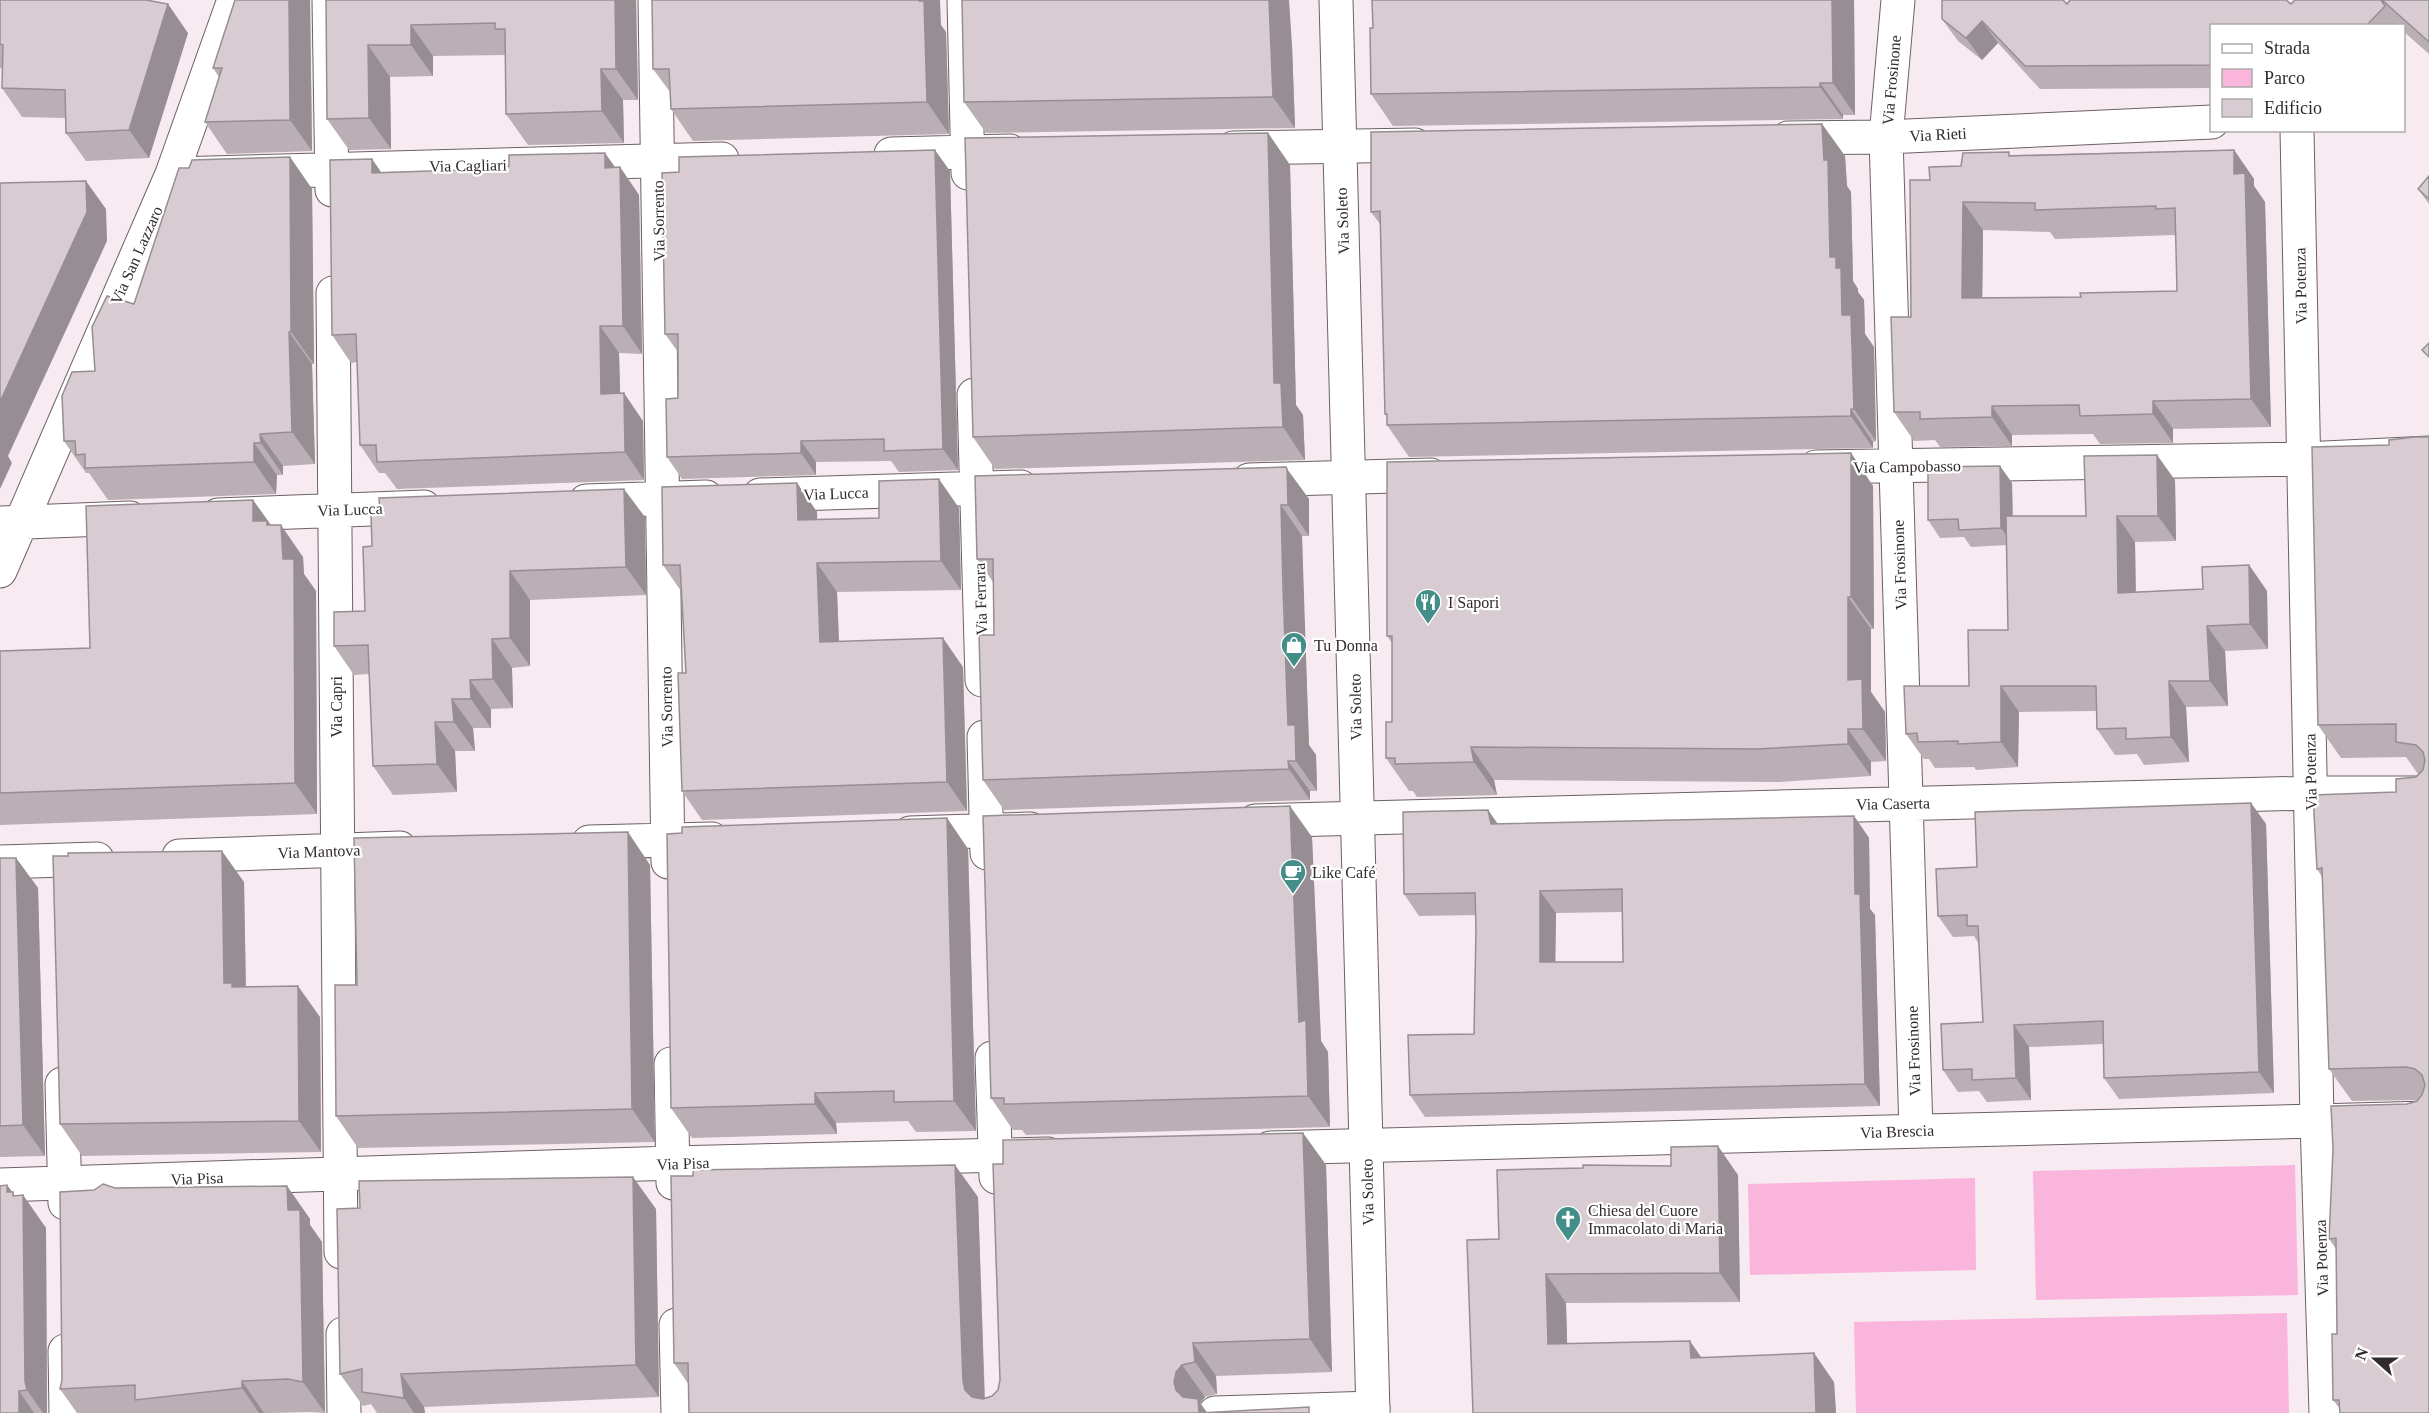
<svg xmlns="http://www.w3.org/2000/svg" width="2429" height="1413" font-family="'Times New Roman',serif">
<rect width="100%" height="100%" fill="#f8eaf1"/>
<!-- green -->
<path fill="#fab5dc" d="M 2295,1165 L 2298,1295 L 2036,1300 L 2033,1171 Z
M 1975,1178 L 1976,1270 L 1750,1275 L 1748,1184 Z
M 2287,1313 L 2289,1413 L 1856,1413 L 1854,1322 Z"/>
<g fill="none" stroke-linecap="round" stroke-linejoin="round">
<!-- minor casing -->
<g stroke="#6c6066" stroke-width="35">
<path id="minor" d="M 329,0 L 332,190
M 655,0 L 668,862
M 964,0 L 968,173
M 1898,0 L 1886,137 L 1916,1131
M 2297,130 L 2317,1120 L 2326,1413
M 1788,138 L 1886,137 L 2212,122
M 1233,148 L 1415,145
M 891,154 L 1010,151
M 172,174 L 722,159
M 333,293 L 341,1252
M 974,395 L 982,680
M 1816,467 L 2304,459 L 2429,453
M 1249,480 L 1431,475
M 760,495 L 1021,487
M 586,501 L 706,497
M 218,515 L 424,507
M 0,523 L 130,518
M 0,571 L 172,174 L 234,0
M 984,737 L 987,853
M 1255,821 L 2310,793 L 2429,793
M 910,833 L 1030,829
M 589,842 L 712,839
M 179,856 L 400,848
M 0,862 L 97,859
M 992,1058 L 996,1177
M 671,1064 L 673,1183
M 62,1084 L 65,1203
M 1270,1148 L 2429,1118
M 0,1185 L 672,1163 L 1048,1154
M 676,1325 L 678,1413
M 343,1334 L 344,1413
M 65,1351 L 66,1413
M 1215,1413 L 1373,1408"/>
</g>
<!-- tertiary casing -->
<g stroke="#6c6066" stroke-width="35">
<path id="tertiary" d="M 1336,0 L 1373,1413"/>
</g>
<!-- minor -->
<use href="#minor" stroke="#fff" stroke-width="33"/>
<!-- tertiary -->
<use href="#tertiary" stroke="#fff" stroke-width="33"/>
</g>
<!-- wall -->
<path fill="#baafb5" fill-rule="evenodd" d="M 0,0 L 188,33 L 149,158 L 86,161 L 66,133 L 65,118 L 22,117 L 2,88 L 3,69 L 0,68 Z
M 310,0 L 312,151 L 227,154 L 205,122 L 219,77 L 213,68 Z
M 326,0 L 636,0 L 638,100 L 623,100 L 624,143 L 528,145 L 506,114 L 505,55 L 433,56 L 433,76 L 390,77 L 391,149 L 349,150 L 327,119 Z
M 1854,0 L 1855,115 L 1843,115 L 1843,119 L 1393,126 L 1371,94 Z
M 2295,0 L 2429,0 L 2429,54 L 2403,31 L 2403,26 L 2211,26 L 2211,88 L 2040,89 L 1998,43 L 1982,60 L 1958,41 L 1942,19 L 2067,4 L 2291,4 Z
M 941,25 L 946,32 L 949,134 L 693,141 L 671,109 L 670,92 L 653,69 Z
M 1292,45 L 1295,128 L 986,133 L 964,102 Z
M 1822,124 L 1845,156 L 1847,186 L 1851,192 L 1853,281 L 1858,289 L 1858,292 L 1864,300 L 1865,334 L 1874,347 L 1876,441 L 1873,442 L 1873,448 L 1409,457 L 1387,425 L 1387,417 L 1385,414 L 1380,224 L 1371,212 Z
M 1268,133 L 1290,165 L 1296,405 L 1303,415 L 1305,460 L 995,469 L 973,437 Z
M 2234,150 L 2254,179 L 2254,186 L 2265,202 L 2271,427 L 2173,429 L 2173,443 L 2100,444 L 2093,434 L 2012,435 L 2012,446 L 1940,447 L 1935,440 L 1914,441 L 1894,412 L 1911,317 L 1930,180 L 1961,166 L 2012,155 ZM 1983,230 L 2050,232 L 2055,239 L 2174,235 L 2176,237 L 2177,291 L 2081,297 L 1982,298 Z
M 290,157 L 312,189 L 314,364 L 312,364 L 315,464 L 283,466 L 283,475 L 277,475 L 276,494 L 108,500 L 89,473 L 86,473 L 64,441 L 95,371 L 134,304 L 189,168 Z
M 372,159 L 381,172 L 620,167 L 639,195 L 642,354 L 619,353 L 620,394 L 643,421 L 644,480 L 397,489 L 385,473 L 379,473 L 360,445 L 357,362 L 351,363 L 332,335 Z
M 950,171 L 958,470 L 899,472 L 891,461 L 816,462 L 816,475 L 682,479 L 667,457 L 678,398 L 678,352 L 665,334 Z
M 2429,176 L 2429,204 L 2418,189 Z
M 2429,437 L 2429,1413 L 2340,1409 L 2333,1400 L 2337,1334 L 2336,1249 L 2329,1239 L 2407,1104 L 2417,1101 L 2418,1100 L 2352,1101 L 2329,1069 L 2322,877 L 2317,869 L 2396,792 L 2418,774 L 2406,757 L 2341,758 L 2318,725 L 2389,445 Z
M 1851,453 L 1873,486 L 1874,629 L 1871,629 L 1871,692 L 1885,712 L 1886,761 L 1871,762 L 1871,776 L 1779,782 L 1494,780 L 1497,795 L 1417,797 L 1413,791 L 1409,791 L 1386,758 L 1392,722 L 1392,643 L 1387,636 Z
M 2000,466 L 2012,483 L 2013,516 L 2086,516 L 2175,480 L 2176,541 L 2135,542 L 2136,592 L 2203,589 L 2249,565 L 2267,591 L 2268,649 L 2225,651 L 2228,706 L 2186,707 L 2189,762 L 2144,765 L 2137,754 L 2115,755 L 2097,729 L 2097,711 L 2019,712 L 2018,767 L 1976,770 L 1974,767 L 1935,768 L 1929,759 L 1924,759 L 1906,734 L 1969,686 L 2008,630 L 2007,545 L 1971,547 L 1964,537 L 1940,538 L 1928,520 Z
M 1287,469 L 1309,499 L 1309,536 L 1302,536 L 1304,618 L 1309,745 L 1316,755 L 1317,791 L 1310,791 L 1310,800 L 1004,810 L 983,780 L 994,635 L 993,582 L 977,559 Z
M 797,483 L 817,512 L 817,520 L 879,518 L 959,508 L 961,590 L 837,592 L 839,641 L 963,667 L 967,811 L 702,820 L 682,791 L 686,673 L 681,591 L 663,565 Z
M 253,500 L 271,525 L 303,557 L 304,574 L 316,591 L 317,814 L 0,825 L 0,651 L 90,648 Z
M 645,517 L 646,595 L 530,600 L 530,666 L 512,668 L 513,708 L 491,709 L 491,728 L 473,728 L 475,751 L 455,751 L 457,792 L 393,795 L 373,766 L 369,674 L 354,675 L 334,646 L 365,611 L 372,546 Z
M 2251,803 L 2266,824 L 2274,1093 L 2119,1099 L 2104,1078 L 2103,1044 L 2029,1047 L 2031,1100 L 1987,1102 L 1979,1091 L 1958,1092 L 1943,1070 L 1983,1022 L 1979,944 L 1974,936 L 1953,937 L 1938,916 L 1977,867 Z
M 1488,810 L 1498,824 L 1854,816 L 1869,838 L 1870,909 L 1875,915 L 1880,1106 L 1425,1117 L 1410,1095 L 1474,1034 L 1476,928 L 1476,915 L 1419,916 L 1404,894 ZM 1622,912 L 1623,962 L 1555,962 L 1556,913 Z
M 947,818 L 968,849 L 976,1131 L 916,1132 L 908,1121 L 836,1123 L 837,1134 L 692,1138 L 671,1108 L 682,833 Z
M 1312,837 L 1321,1041 L 1328,1052 L 1330,1127 L 1026,1135 L 1022,1130 L 1013,1130 L 991,1098 Z
M 0,858 L 16,858 L 38,888 L 45,1156 L 0,1157 Z
M 650,865 L 655,1142 L 358,1148 L 336,1116 L 357,985 Z
M 244,882 L 246,987 L 320,1017 L 321,1152 L 82,1156 L 60,1124 Z
M 1303,1133 L 1326,1165 L 1332,1372 L 1216,1376 L 1217,1394 L 1205,1397 L 1200,1403 L 1207,1412 L 689,1413 L 689,1385 L 674,1363 L 978,1197 L 985,1399 L 992,1396 L 998,1390 L 1000,1380 L 1003,1164 Z
M 1671,1166 L 1738,1175 L 1740,1302 L 1566,1303 L 1567,1343 L 1701,1357 L 1834,1382 L 1836,1413 L 1473,1413 L 1499,1239 Z
M 7,1185 L 15,1196 L 23,1195 L 46,1228 L 47,1413 L 0,1413 Z
M 287,1186 L 310,1219 L 310,1225 L 322,1242 L 325,1413 L 310,1412 L 272,1413 L 77,1413 L 60,1389 L 115,1188 Z
M 656,1209 L 659,1397 L 424,1407 L 425,1413 L 377,1413 L 371,1404 L 363,1406 L 340,1374 Z"/>
<!-- shaded-wall -->
<path fill="#978e93" d="M 289,0 L 310,0 L 312,151 L 290,120 Z
M 615,0 L 636,0 L 638,100 L 616,69 Z
M 919,0 L 940,0 L 941,25 L 946,32 L 949,134 L 927,102 Z
M 1269,0 L 1289,0 L 1292,45 L 1295,128 L 1273,97 Z
M 1832,0 L 1854,0 L 1855,115 L 1833,83 Z
M 168,4 L 188,33 L 149,158 L 129,130 Z
M 1982,21 L 1998,43 L 1982,60 L 1966,38 Z
M 411,25 L 433,56 L 433,76 L 411,45 Z
M 368,45 L 390,77 L 391,149 L 369,118 Z
M 601,69 L 623,100 L 624,143 L 602,111 Z
M 1820,83 L 1843,115 L 1843,119 L 1820,87 Z
M 1822,124 L 1845,156 L 1847,186 L 1851,192 L 1853,281 L 1858,289 L 1858,292 L 1864,300 L 1865,334 L 1874,347 L 1876,441 L 1854,409 L 1836,268 L 1830,257 Z
M 1268,133 L 1290,165 L 1296,405 L 1303,415 L 1305,460 L 1283,427 L 1274,383 Z
M 935,150 L 950,171 L 958,470 L 943,449 Z
M 2234,150 L 2254,179 L 2254,186 L 2265,202 L 2271,427 L 2251,399 L 2234,174 Z
M 605,153 L 620,174 L 620,167 L 639,195 L 642,354 L 623,326 L 605,168 Z
M 290,157 L 312,189 L 314,364 L 291,332 Z
M 372,159 L 391,187 L 372,173 Z
M 86,181 L 106,209 L 107,241 L 8,456 L 12,463 L 0,489 L 0,402 Z
M 1963,202 L 1983,230 L 1982,327 L 1962,298 Z
M 600,326 L 619,353 L 621,422 L 601,394 Z
M 289,332 L 312,364 L 315,464 L 292,432 Z
M 624,393 L 643,421 L 644,480 L 625,452 Z
M 2153,401 L 2173,429 L 2173,443 L 2153,414 Z
M 1992,406 L 2012,435 L 2012,446 L 1992,417 Z
M 1851,409 L 1873,442 L 1873,448 L 1851,416 Z
M 260,434 L 283,466 L 283,475 L 261,443 Z
M 801,441 L 816,462 L 816,475 L 801,453 Z
M 254,443 L 277,475 L 276,494 L 254,462 Z
M 1851,453 L 1873,486 L 1874,629 L 1851,597 Z
M 2157,455 L 2175,480 L 2176,541 L 2158,516 Z
M 2000,466 L 2012,483 L 2013,545 L 2001,528 Z
M 1287,469 L 1309,499 L 1309,536 L 1288,505 Z
M 939,479 L 959,508 L 961,590 L 941,561 Z
M 797,483 L 817,512 L 818,549 L 798,520 Z
M 624,489 L 645,517 L 646,595 L 626,567 Z
M 253,500 L 275,531 L 281,525 L 303,557 L 304,574 L 316,591 L 317,814 L 295,783 L 283,559 L 253,521 Z
M 1281,505 L 1302,536 L 1309,745 L 1316,755 L 1317,791 L 1296,761 L 1288,725 Z
M 2117,516 L 2135,542 L 2136,619 L 2118,593 Z
M 817,563 L 837,592 L 840,671 L 820,642 Z
M 2249,565 L 2267,591 L 2268,649 L 2250,624 Z
M 510,571 L 530,600 L 530,666 L 510,638 Z
M 1848,597 L 1871,629 L 1871,692 L 1885,712 L 1886,761 L 1863,729 L 1848,680 Z
M 2207,626 L 2225,651 L 2228,706 L 2210,681 Z
M 943,638 L 963,667 L 967,811 L 947,782 Z
M 492,639 L 512,668 L 513,708 L 493,679 Z
M 470,680 L 491,709 L 491,728 L 471,699 Z
M 2169,681 L 2186,707 L 2189,762 L 2171,737 Z
M 2001,686 L 2019,712 L 2018,767 L 2001,742 Z
M 452,699 L 473,728 L 475,751 L 454,722 Z
M 435,722 L 455,751 L 457,792 L 437,764 Z
M 1848,729 L 1871,762 L 1871,776 L 1848,744 Z
M 1471,747 L 1494,780 L 1497,795 L 1474,762 Z
M 1288,761 L 1310,791 L 1310,800 L 1289,769 Z
M 2251,803 L 2266,824 L 2274,1093 L 2259,1072 Z
M 1290,806 L 1312,837 L 1321,1041 L 1328,1052 L 1330,1127 L 1308,1096 L 1299,1022 Z
M 1488,810 L 1503,832 L 1491,824 Z
M 1854,816 L 1869,838 L 1870,909 L 1875,915 L 1880,1106 L 1865,1084 L 1855,894 Z
M 947,818 L 968,849 L 976,1131 L 954,1101 Z
M 628,832 L 650,865 L 655,1142 L 632,1109 Z
M 222,851 L 244,882 L 246,1003 L 224,983 Z
M 16,858 L 38,888 L 45,1156 L 23,1125 Z
M 1540,891 L 1556,913 L 1555,984 L 1540,962 Z
M 298,986 L 320,1017 L 321,1152 L 299,1121 Z
M 2014,1025 L 2029,1047 L 2031,1100 L 2016,1078 Z
M 815,1093 L 836,1123 L 837,1134 L 815,1104 Z
M 1303,1133 L 1326,1165 L 1332,1372 L 1310,1339 Z
M 1718,1146 L 1738,1175 L 1740,1302 L 1720,1273 Z
M 955,1165 L 978,1197 L 985,1413 L 965,1390 L 963,1381 Z
M 633,1177 L 656,1209 L 659,1397 L 636,1365 Z
M 7,1185 L 23,1207 L 23,1195 L 46,1228 L 47,1413 L 43,1413 L 27,1390 L 25,1381 L 7,1192 Z
M 287,1186 L 310,1219 L 310,1225 L 322,1242 L 325,1413 L 303,1382 L 288,1210 Z
M 1546,1274 L 1566,1303 L 1568,1373 L 1548,1344 Z
M 1690,1341 L 1710,1370 L 1691,1358 Z
M 1193,1343 L 1216,1376 L 1217,1394 L 1195,1362 Z
M 1814,1353 L 1834,1382 L 1836,1413 L 1816,1413 Z
M 1182,1365 L 1205,1397 L 1200,1403 L 1207,1413 L 1197,1413 L 1176,1390 L 1174,1382 L 1176,1372 Z
M 401,1374 L 424,1407 L 425,1413 L 414,1413 L 404,1398 Z
M 242,1381 L 264,1413 L 259,1413 L 242,1388 Z
M 19,1391 L 34,1413 L 19,1413 Z"/>
<!-- building -->
<path fill="#d8cbd2" stroke="#978e93" stroke-width="1.5" fill-rule="evenodd" d="M 0,0 L 146,0 L 168,4 L 129,130 L 66,133 L 65,90 L 2,88 L 3,45 L 0,44 Z
M 235,0 L 289,0 L 290,120 L 205,122 L 222,68 L 213,68 Z
M 326,0 L 615,0 L 616,69 L 601,69 L 602,111 L 506,114 L 505,29 L 495,29 L 495,23 L 411,25 L 411,45 L 368,45 L 369,118 L 327,119 Z
M 652,0 L 919,0 L 919,1 L 924,1 L 927,102 L 671,109 L 669,69 L 653,69 Z
M 962,0 L 1269,0 L 1273,97 L 964,102 Z
M 1372,0 L 1832,0 L 1833,83 L 1820,83 L 1820,87 L 1371,94 L 1370,28 L 1373,28 Z
M 1942,0 L 2063,0 L 2067,4 L 2070,0 L 2286,0 L 2291,4 L 2295,0 L 2381,0 L 2385,6 L 2366,26 L 2211,26 L 2211,65 L 2025,66 L 1982,21 L 1966,38 L 1942,19 Z
M 2382,0 L 2429,0 L 2429,42 Z
M 1822,124 L 1824,160 L 1828,160 L 1830,257 L 1836,257 L 1836,268 L 1841,268 L 1842,315 L 1851,315 L 1854,409 L 1851,409 L 1851,416 L 1387,425 L 1387,414 L 1385,414 L 1380,211 L 1371,212 L 1371,132 Z
M 1268,133 L 1274,383 L 1281,383 L 1283,427 L 973,437 L 965,138 Z
M 935,150 L 943,449 L 884,451 L 884,439 L 801,441 L 801,453 L 667,457 L 666,399 L 678,398 L 678,334 L 665,334 L 662,173 L 679,172 L 679,157 Z
M 2234,150 L 2234,174 L 2245,173 L 2251,399 L 2153,401 L 2153,414 L 2080,416 L 2079,405 L 1992,406 L 1992,417 L 1920,419 L 1920,412 L 1894,412 L 1891,317 L 1911,317 L 1910,180 L 1930,180 L 1929,167 L 1961,166 L 1963,153 L 2009,152 L 2009,156 ZM 1963,202 L 2035,203 L 2035,210 L 2156,206 L 2156,209 L 2175,208 L 2177,291 L 2080,293 L 2081,297 L 1962,298 Z
M 605,153 L 605,168 L 620,167 L 623,326 L 600,326 L 601,394 L 624,393 L 625,452 L 377,462 L 376,445 L 360,445 L 356,334 L 332,335 L 330,160 L 372,159 L 372,173 L 458,170 L 509,166 L 509,155 Z
M 290,157 L 291,332 L 289,332 L 292,432 L 260,434 L 261,443 L 254,443 L 254,462 L 85,468 L 85,454 L 76,455 L 75,441 L 64,441 L 62,396 L 72,372 L 95,371 L 92,327 L 107,296 L 134,304 L 179,168 L 189,168 L 192,160 Z
M 2429,176 L 2429,199 L 2418,189 Z
M 86,181 L 87,212 L 0,402 L 0,183 Z
M 2429,343 L 2429,357 L 2422,350 Z
M 2415,437 L 2429,437 L 2429,1413 L 2340,1413 L 2339,1400 L 2333,1400 L 2332,1334 L 2337,1334 L 2336,1238 L 2329,1239 L 2333,1149 L 2331,1106 L 2407,1104 L 2417,1101 L 2422,1095 L 2425,1085 L 2422,1075 L 2415,1069 L 2406,1067 L 2329,1069 L 2322,868 L 2317,869 L 2313,795 L 2396,792 L 2396,779 L 2416,777 L 2423,770 L 2425,760 L 2423,752 L 2416,745 L 2396,742 L 2396,724 L 2318,725 L 2312,447 L 2389,445 L 2389,440 Z
M 1851,453 L 1851,597 L 1848,597 L 1848,680 L 1862,679 L 1863,729 L 1848,729 L 1848,744 L 1757,749 L 1471,747 L 1474,762 L 1395,764 L 1395,758 L 1386,758 L 1386,722 L 1392,722 L 1392,636 L 1387,636 L 1387,462 Z
M 2157,455 L 2158,516 L 2117,516 L 2118,593 L 2203,589 L 2202,567 L 2249,565 L 2250,624 L 2207,626 L 2210,681 L 2169,681 L 2171,737 L 2126,739 L 2126,728 L 2097,729 L 2096,686 L 2001,686 L 2001,742 L 1958,744 L 1958,741 L 1918,742 L 1917,733 L 1906,734 L 1904,686 L 1969,686 L 1968,630 L 2008,630 L 2006,516 L 2086,516 L 2084,456 Z
M 2000,466 L 2001,528 L 1959,530 L 1958,519 L 1928,520 L 1928,467 Z
M 1286,467 L 1287,469 L 1288,505 L 1281,505 L 1283,588 L 1288,725 L 1295,725 L 1296,761 L 1288,761 L 1289,769 L 983,780 L 979,635 L 994,635 L 993,559 L 977,559 L 975,476 Z
M 939,479 L 941,561 L 817,563 L 820,642 L 943,638 L 947,782 L 682,791 L 678,673 L 686,673 L 680,565 L 663,565 L 662,487 L 797,483 L 798,520 L 879,518 L 879,481 Z
M 624,489 L 626,567 L 510,571 L 510,638 L 492,639 L 493,679 L 470,680 L 471,699 L 452,699 L 454,722 L 435,722 L 437,764 L 373,766 L 368,645 L 334,646 L 334,612 L 365,611 L 363,547 L 372,546 L 371,515 L 380,514 L 379,498 Z
M 253,500 L 253,521 L 267,521 L 267,525 L 281,525 L 283,559 L 294,559 L 295,783 L 0,793 L 0,651 L 90,648 L 86,506 Z
M 2251,803 L 2259,1072 L 2104,1078 L 2103,1021 L 2014,1025 L 2016,1078 L 1972,1080 L 1972,1069 L 1943,1070 L 1941,1024 L 1983,1022 L 1978,926 L 1967,926 L 1967,915 L 1938,916 L 1936,869 L 1977,867 L 1975,812 Z
M 1290,806 L 1299,1022 L 1306,1020 L 1308,1096 L 1004,1104 L 1004,1098 L 991,1098 L 983,816 Z
M 1488,810 L 1491,824 L 1854,816 L 1855,894 L 1860,894 L 1865,1084 L 1410,1095 L 1408,1035 L 1474,1034 L 1476,928 L 1475,893 L 1404,894 L 1403,812 ZM 1622,889 L 1623,962 L 1540,962 L 1540,891 Z
M 947,818 L 954,1101 L 894,1102 L 894,1091 L 815,1093 L 815,1104 L 671,1108 L 667,834 L 682,833 L 682,827 Z
M 628,832 L 632,1109 L 336,1116 L 335,985 L 357,985 L 354,838 Z
M 222,851 L 224,983 L 232,983 L 232,987 L 298,986 L 299,1121 L 60,1124 L 53,856 L 68,856 L 68,853 Z
M 0,858 L 16,858 L 23,1125 L 0,1126 Z
M 1303,1133 L 1310,1339 L 1193,1343 L 1195,1362 L 1182,1365 L 1176,1372 L 1174,1382 L 1176,1390 L 1183,1397 L 1198,1399 L 1199,1413 L 1309,1407 L 1309,1413 L 689,1413 L 688,1363 L 674,1363 L 671,1176 L 693,1176 L 693,1170 L 955,1165 L 963,1381 L 965,1390 L 972,1397 L 983,1399 L 992,1396 L 998,1390 L 1000,1380 L 993,1164 L 1003,1164 L 1003,1140 Z
M 1718,1146 L 1720,1273 L 1546,1274 L 1548,1344 L 1690,1341 L 1691,1358 L 1814,1353 L 1816,1413 L 1473,1413 L 1467,1240 L 1499,1239 L 1497,1170 L 1583,1168 L 1583,1165 L 1671,1166 L 1671,1147 Z
M 633,1177 L 636,1365 L 401,1374 L 404,1398 L 362,1392 L 362,1369 L 340,1374 L 337,1209 L 360,1208 L 359,1181 Z
M 103,1184 L 115,1188 L 287,1186 L 288,1210 L 300,1210 L 303,1382 L 288,1379 L 242,1381 L 242,1388 L 135,1400 L 135,1385 L 60,1389 L 62,1380 L 60,1192 L 94,1190 Z
M 7,1185 L 7,1192 L 13,1192 L 13,1196 L 23,1195 L 25,1381 L 27,1390 L 19,1391 L 19,1413 L 0,1413 L 0,1186 Z"/>
<!-- icons -->
<defs>
<g id="restaurant-pin" transform="scale(1.35)"><path d="M0 17L-7.5 6A9.5 9.5 0 1 1 7.5 6Z" fill="#458d88" stroke="#fff"/><path d="M-5-6h1v4h1v-4h1v4h1v-4h1v5L-1.5 .5V6h-2V.5L-5-1ZM5-6V6H3V1.5H1.5Q1.5-4 5-6Z" fill="#fff"/></g>
<g id="shop-pin" transform="scale(1.35)"><path d="M0 17L-7.5 6A9.5 9.5 0 1 1 7.5 6Z" fill="#458d88" stroke="#fff"/><path d="M-5-2.5h2.3a2.7 3.5 0 0 1 5.4 0H5L5.5 6h-11ZM-1.5-2.5h3a1.5 2.3 0 0 0-3 0Z" fill="#fff"/></g>
<g id="cafe-pin" transform="scale(1.35)"><path d="M0 17L-7.5 6A9.5 9.5 0 1 1 7.5 6Z" fill="#458d88" stroke="#fff"/><path d="M-5.5-4.5H6V0H3Q3 3.5 0 3.5H-2.5Q-5.5 3.5-5.5 0ZM3-3.2v2h1.7v-2ZM-6 4.5H4V6H-6Z" fill="#fff"/></g>
<g id="church-pin" transform="scale(1.35)"><path d="M0 17L-7.5 6A9.5 9.5 0 1 1 7.5 6Z" fill="#458d88" stroke="#fff"/><path d="M-1.2-6h2.4v3.5h3.3v2.4h-3.3V6h-2.4V-.1h-3.3v-2.4h3.3Z" fill="#fff"/></g>
</defs>
<g fill-rule="evenodd">
<use href="#restaurant-pin" x="1428" y="602"/>
<use href="#shop-pin" x="1294" y="645"/>
<use href="#cafe-pin" x="1293" y="872"/>
<use href="#church-pin" x="1568" y="1219"/>
</g>
<g text-anchor="middle" stroke-width="4.5" stroke-linejoin="round" paint-order="stroke">
<!-- street labels -->
<g font-size="16" fill="#312b2e" stroke="#fff">
<text transform="translate(1891 80) rotate(-85)" y="6">Via Frosinone</text>
<text transform="translate(1938 134) rotate(-3)" y="6">Via Rieti</text>
<text transform="translate(468 165) rotate(-1)" y="6">Via Cagliari</text>
<text transform="translate(658 221) rotate(-91)" y="6">Via Sorrento</text>
<text transform="translate(1342 221) rotate(-92)" y="6">Via Soleto</text>
<text transform="translate(136 255) rotate(-66)" y="6">Via San Lazzaro</text>
<text transform="translate(2300 286) rotate(-91)" y="6">Via Potenza</text>
<text transform="translate(1907 466) rotate(-1)" y="6">Via Campobasso</text>
<text transform="translate(836 493) rotate(-2)" y="6">Via Lucca</text>
<text transform="translate(350 509) rotate(-2)" y="6">Via Lucca</text>
<text transform="translate(1899 565) rotate(-92)" y="6">Via Frosinone</text>
<text transform="translate(980 599) rotate(-92)" y="6">Via Ferrara</text>
<text transform="translate(336 707) rotate(-90)" y="6">Via Capri</text>
<text transform="translate(666 707) rotate(-91)" y="6">Via Sorrento</text>
<text transform="translate(1355 707) rotate(-91)" y="6">Via Soleto</text>
<text transform="translate(2310 772) rotate(-91)" y="6">Via Potenza</text>
<text transform="translate(1893 803) rotate(-1)" y="6">Via Caserta</text>
<text transform="translate(319 851) rotate(-2)" y="6">Via Mantova</text>
<text transform="translate(1913 1051) rotate(-92)" y="6">Via Frosinone</text>
<text transform="translate(1897 1131) rotate(-2)" y="6">Via Brescia</text>
<text transform="translate(683 1163) rotate(-2)" y="6">Via Pisa</text>
<text transform="translate(197 1178) rotate(-2)" y="6">Via Pisa</text>
<text transform="translate(1367 1192) rotate(-91)" y="6">Via Soleto</text>
<text transform="translate(2321 1258) rotate(-92)" y="6">Via Potenza</text>
</g>
<!-- poi labels -->
<g font-size="16" fill="#312b2e" stroke="#fff" text-anchor="start">
<text x="1448" y="608">I Sapori</text>
<text x="1314" y="651">Tu Donna</text>
<text x="1312" y="878">Like Café</text>
<text x="1588" y="1216">Chiesa del Cuore<tspan x="1588" dy="18">Immacolato di Maria</tspan></text>
</g>
</g>
<!-- legend -->
<rect x="2210" y="24" width="195" height="108" fill="#ffffff" stroke="#adaaab" stroke-width="1.5"/>
<rect x="2222" y="44" width="30" height="9" fill="#ffffff" stroke="#adaaab" stroke-width="1.5"/>
<text x="2264" y="54" font-size="18" fill="#312b2e">Strada</text>
<rect x="2222" y="69" width="30" height="18" fill="#fab5dc" stroke="#adaaab" stroke-width="1.5"/>
<text x="2264" y="84" font-size="18" fill="#312b2e">Parco</text>
<rect x="2222" y="99" width="30" height="18" fill="#d8cbd2" stroke="#adaaab" stroke-width="1.5"/>
<text x="2264" y="114" font-size="18" fill="#312b2e">Edificio</text>
<!-- north arrow -->
<g transform="translate(2375 1359) rotate(291)" stroke="#ffffff" stroke-width="4.5" paint-order="stroke">
<path d="M0-4.5L10 22L0 15L-10 22Z" fill="#312b2e"/>
<text y="-9" font-size="16" font-weight="bold" text-anchor="middle" fill="#312b2e">N</text>
</g>
</svg>
